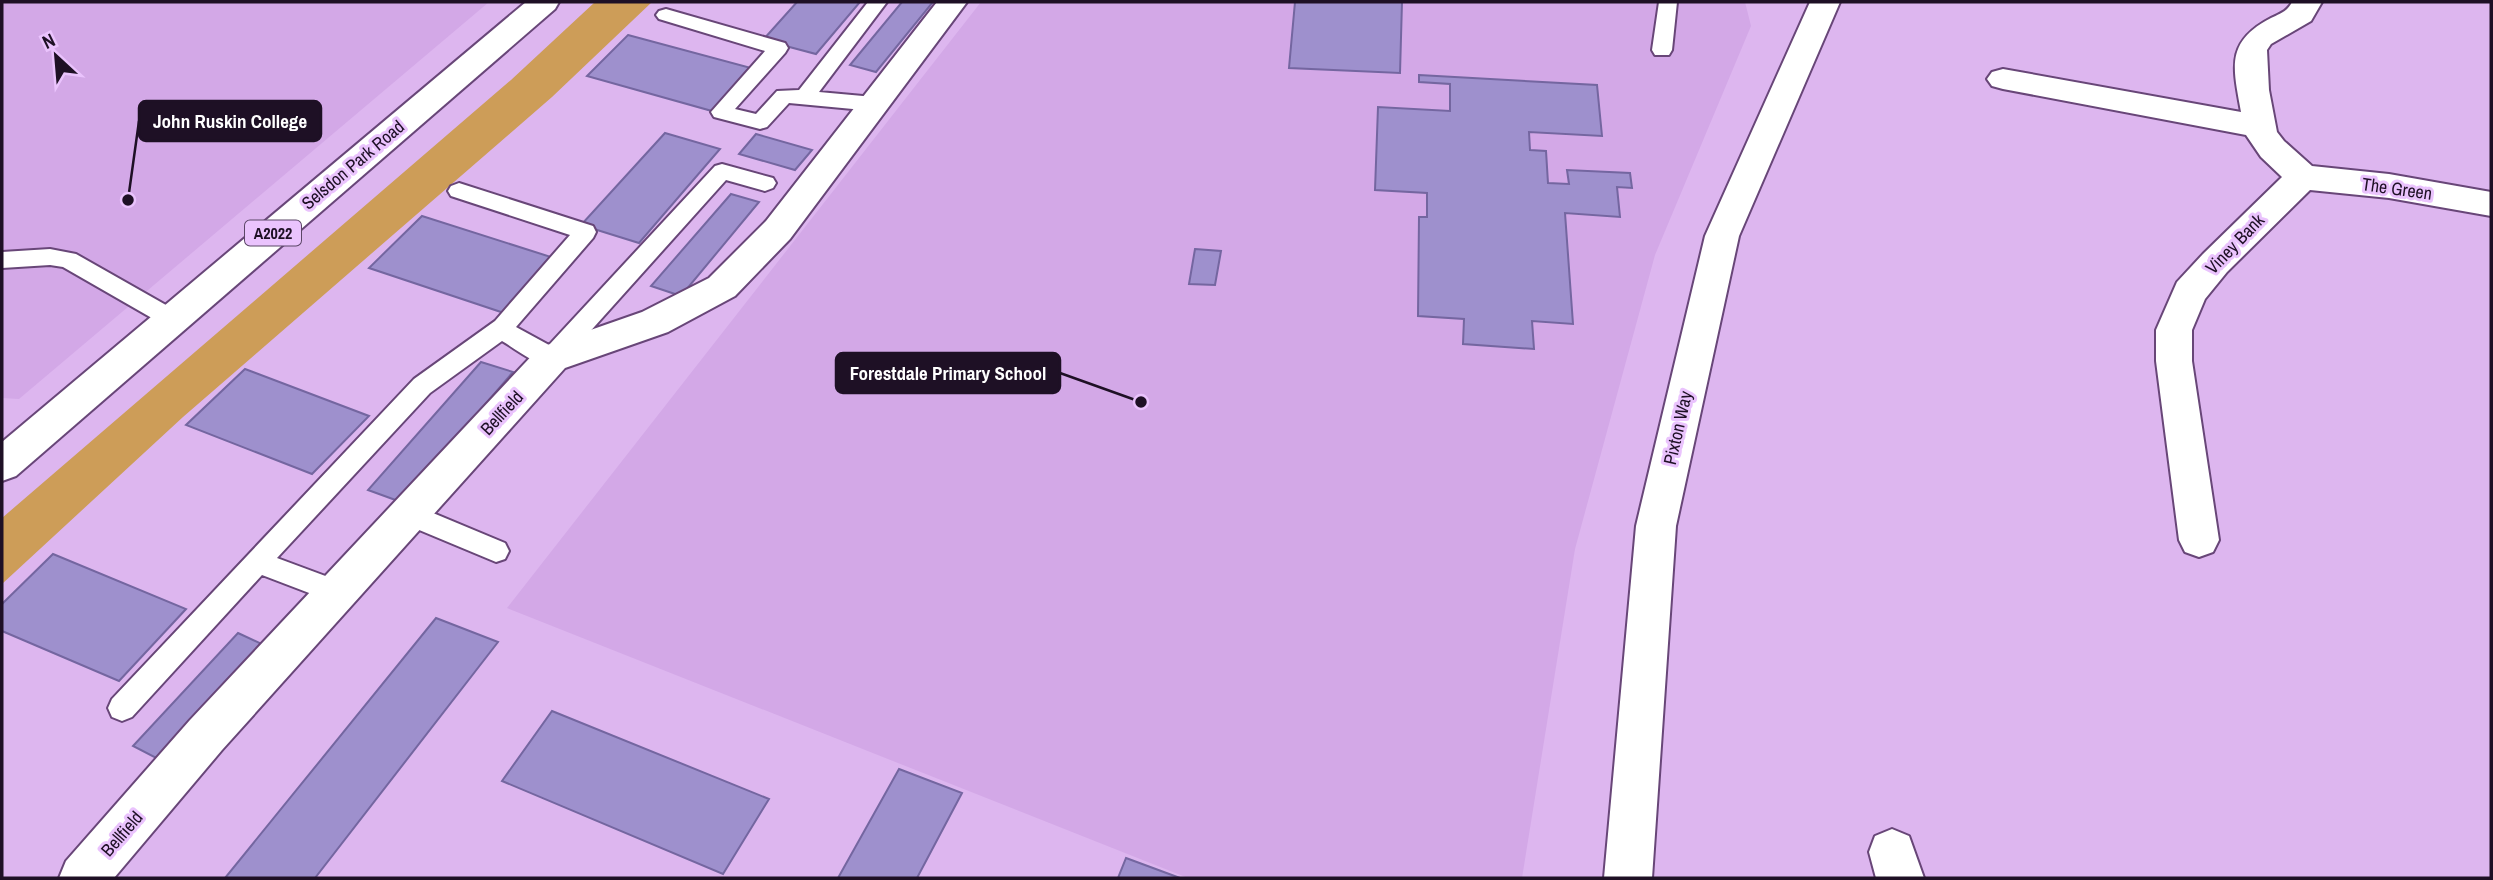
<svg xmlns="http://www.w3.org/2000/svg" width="2493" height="880" font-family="'Archivo Narrow',sans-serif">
<rect width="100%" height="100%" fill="#ddb6ef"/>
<!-- built -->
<path fill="#d3a8e7" d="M 2,2 L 489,2 L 19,399 L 2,398 Z
M 981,2 L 1745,2 L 1751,26 L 1655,255 L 1575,549 L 1522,878 L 1188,878 L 507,608 Z"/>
<!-- green -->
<path fill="#cd9d58" d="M 595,2 L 652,2 L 552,97 L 183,417 L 2,584 L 2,518 L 511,80 Z"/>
<!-- building -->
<path fill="#9e90cd" stroke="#7466a0" stroke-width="2" d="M 797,2 L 860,2 L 816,54 L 763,40 Z
M 902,2 L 933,2 L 876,72 L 850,65 Z
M 1295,2 L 1402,2 L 1400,73 L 1289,68 Z
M 628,35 L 751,68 L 712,111 L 587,76 Z
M 1419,75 L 1597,85 L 1602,136 L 1529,132 L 1530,150 L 1546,151 L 1548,183 L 1569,184 L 1567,170 L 1630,173 L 1632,188 L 1617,187 L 1620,217 L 1565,213 L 1573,324 L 1532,321 L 1534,349 L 1463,344 L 1464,319 L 1418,316 L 1419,217 L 1427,217 L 1427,193 L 1375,190 L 1378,107 L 1450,111 L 1450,84 L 1419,82 Z
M 665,133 L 720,149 L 639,243 L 581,225 Z
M 756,134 L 812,150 L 795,170 L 739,154 Z
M 731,194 L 759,202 L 681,296 L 651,286 Z
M 422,216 L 554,258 L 504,313 L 369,268 Z
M 1195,249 L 1221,251 L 1215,285 L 1189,284 Z
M 481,362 L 513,372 L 401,502 L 368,490 Z
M 245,369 L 369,416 L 312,474 L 186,425 Z
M 53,554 L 186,609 L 119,681 L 2,631 L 2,604 Z
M 436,618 L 498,642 L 315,878 L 225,878 Z
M 238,633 L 268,647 L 164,762 L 133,746 Z
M 552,711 L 769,799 L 723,874 L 502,781 Z
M 899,769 L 962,793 L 917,878 L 838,878 Z
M 1126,858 L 1180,878 L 1118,878 Z"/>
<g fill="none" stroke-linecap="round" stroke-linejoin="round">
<!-- lane casing -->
<g stroke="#684678" stroke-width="4">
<path id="lane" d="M 868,2 L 887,2 L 819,92 L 874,97 L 881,99 L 884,104 L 881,109 L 874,111 L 789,103 L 767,127 L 760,129 L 714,117 L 711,112 L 765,51 L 659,19 L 656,15 L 659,11 L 666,9 L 785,43 L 788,48 L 785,53 L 735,109 L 756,114 L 777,91 L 799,90 Z
M 1659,2 L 1677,2 L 1672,50 L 1669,55 L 1655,55 L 1652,50 Z
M 722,164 L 773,178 L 776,183 L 773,188 L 765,191 L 726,180 L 560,365 C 542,371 518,350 502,341 L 430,393 L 277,558 L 347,584 L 351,592 L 347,600 L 338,604 L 262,575 L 132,717 L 122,721 L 112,717 L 108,708 L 112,699 L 414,379 L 495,321 L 570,235 L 451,196 L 448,191 L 451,186 L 459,183 L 593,226 L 596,232 L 593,238 L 516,327 L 549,345 L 715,166 Z
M 50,249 L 76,254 L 180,313 L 183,319 L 180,325 L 172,328 L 164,325 L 63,267 L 50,265 L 2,268 L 2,252 Z
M 409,503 L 505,543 L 509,551 L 505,559 L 496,562 L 400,522 L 396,514 L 400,506 Z"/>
</g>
<!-- street casing -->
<g stroke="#684678" stroke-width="4">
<path id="street" d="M 937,2 L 967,2 L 790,239 L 735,296 L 668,332 L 565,368 L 222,750 L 114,878 L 59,878 L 66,861 L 190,720 L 539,348 L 642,312 L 709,278 L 766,221 Z
M 1810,2 L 1840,2 L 1739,236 L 1676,526 L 1652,878 L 1604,878 L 1636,526 L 1705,236 Z
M 2292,2 L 2322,2 L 2311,21 L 2271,44 L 2267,50 L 2269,90 L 2277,132 L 2284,141 L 2312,166 L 2389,174 L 2491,192 L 2491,216 L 2389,198 L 2310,190 L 2227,272 L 2205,299 L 2192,330 L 2192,361 L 2219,540 L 2213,552 L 2199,557 L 2185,552 L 2179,540 L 2156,361 L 2156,330 L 2177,282 L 2203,254 L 2282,177 L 2261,157 L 2246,135 L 2003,89 L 1992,86 L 1987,79 L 1992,72 L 2003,69 L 2241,112 C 2233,67 2225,42 2271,18 C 2279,14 2288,11 2292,2 Z
M 1892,829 L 1909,836 L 1924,878 L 1876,878 L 1869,852 L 1875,836 Z"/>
</g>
<!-- primary casing -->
<g stroke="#684678" stroke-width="4">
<path id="primary" d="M 526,2 L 559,2 L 555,9 L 16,476 L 2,481 L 2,442 Z"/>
</g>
<!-- lane -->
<use href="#lane" fill="#fff" fill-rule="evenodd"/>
<!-- street -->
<use href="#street" fill="#fff" fill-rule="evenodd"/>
<!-- primary -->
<use href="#primary" fill="#fff" fill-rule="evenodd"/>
</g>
<g text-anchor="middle" stroke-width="6" stroke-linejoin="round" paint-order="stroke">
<!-- shield labels -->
<rect fill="#eac3fd" stroke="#5b4666" stroke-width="2" x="245" y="220.5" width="56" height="25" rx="5"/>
<g font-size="16" font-weight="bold" fill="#1e1025">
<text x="273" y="239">A2022</text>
</g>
<!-- street labels -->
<g font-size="18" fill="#1e1025" stroke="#eac3fd">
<text transform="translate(353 165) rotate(-40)" y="6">Selsdon Park Road</text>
<text transform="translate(2397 189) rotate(8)" y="6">The Green</text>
<text transform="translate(2235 244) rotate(-46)" y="6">Viney Bank</text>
<text transform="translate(502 413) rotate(-47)" y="6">Bellfield</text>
<text transform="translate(1678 428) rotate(-77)" y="6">Pixton Way</text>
<text transform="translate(122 834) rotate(-49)" y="6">Bellfield</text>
</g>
</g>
<!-- callouts -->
<path fill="none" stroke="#1e1025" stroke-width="2.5" d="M128 200L139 121M1141 402L1060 373"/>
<g fill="#1e1025" stroke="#eac3fd" stroke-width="2.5">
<circle cx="128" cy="200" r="7"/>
<circle cx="1141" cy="402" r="7"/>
</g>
<g fill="#1e1025" stroke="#1e1025" stroke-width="2.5">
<rect x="139" y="101" width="182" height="40" rx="7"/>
<rect x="836" y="353" width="224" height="40" rx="7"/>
</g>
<g font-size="19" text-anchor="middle" font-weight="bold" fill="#fff">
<text x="230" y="128">John Ruskin College</text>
<text x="948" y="380">Forestdale Primary School</text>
</g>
<!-- border -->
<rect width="2493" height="880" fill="none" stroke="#1e1025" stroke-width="7"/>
<!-- north arrow -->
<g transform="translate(56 56) rotate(334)" stroke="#eac3fd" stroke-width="5" paint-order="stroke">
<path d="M0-5L12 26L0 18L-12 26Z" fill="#1e1025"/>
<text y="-10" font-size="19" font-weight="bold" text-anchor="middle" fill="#1e1025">N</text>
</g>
</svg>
